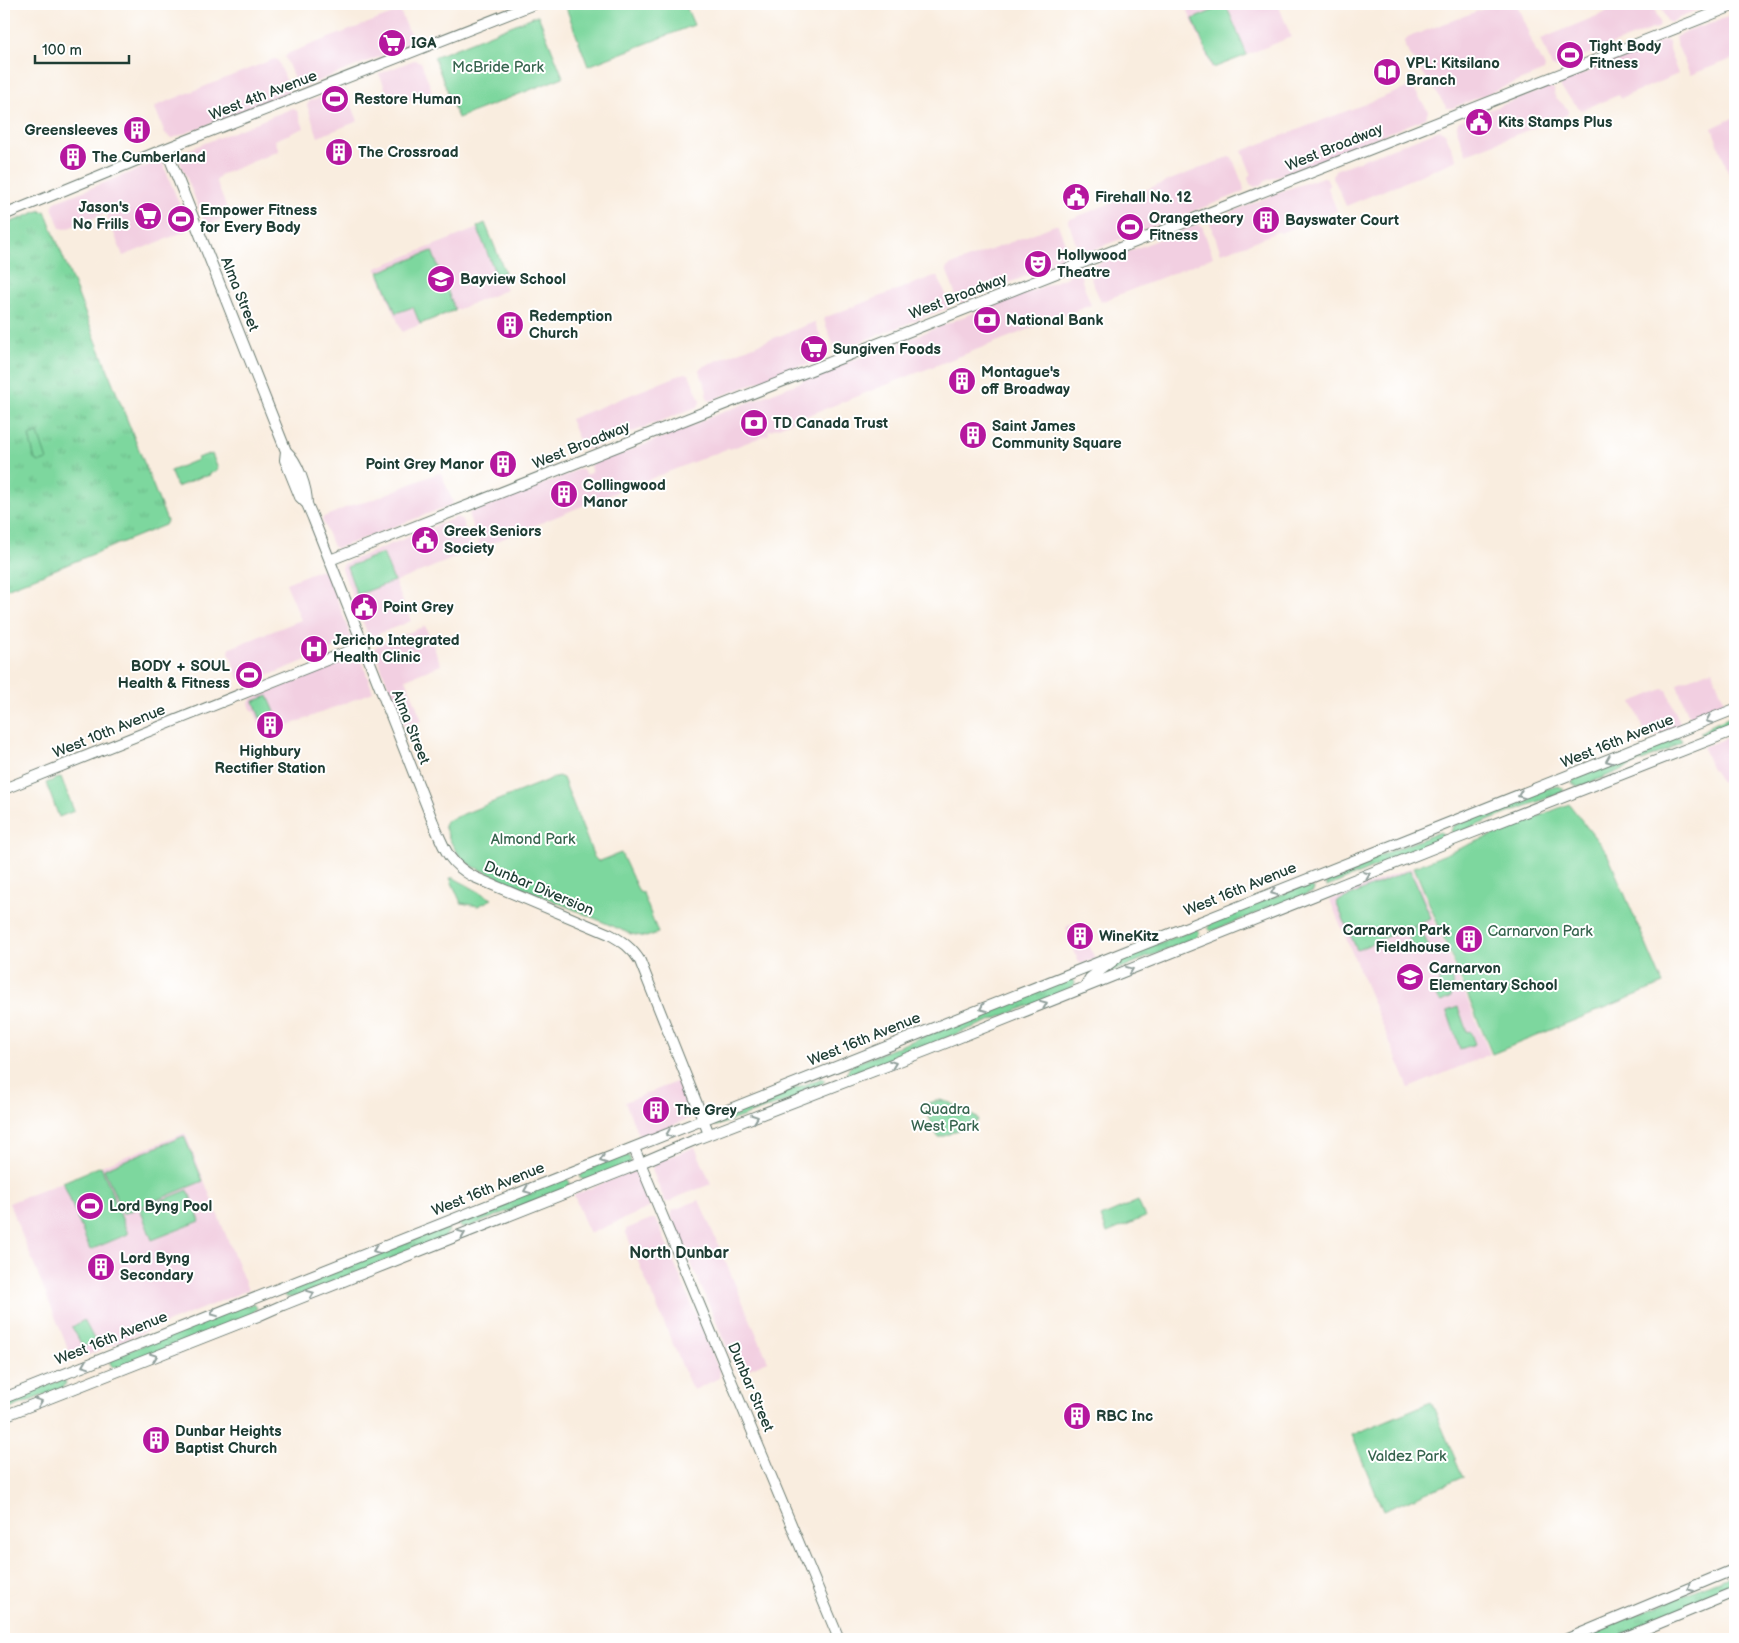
<svg xmlns="http://www.w3.org/2000/svg" width="1739" height="1643" font-family="'Balsamiq Sans',sans-serif">
<defs>
<pattern id="grass-tufts" width="24" height="20" patternUnits="userSpaceOnUse" patternTransform="scale(1.25)"><rect width="24" height="20" fill="#7dd79e"/><path d="M3 7l-1-3M5 7V3M7 7l1-3M15 17l-1-3M17 17v-4M19 17l1-3" fill="none" stroke="#6cb989"/></pattern>
</defs>
<rect width="100%" height="100%" fill="#fff"/>
<filter id="ink" filterUnits="userSpaceOnUse"><feTurbulence type="fractalNoise" baseFrequency=".02" numOctaves="2"/><feDisplacementMap in="SourceGraphic" scale="10" xChannelSelector="R" yChannelSelector="G"/><feConvolveMatrix kernelMatrix="1 2 1 2 8 2 1 2 1" color-interpolation-filters="sRGB"/></filter>
<filter id="wash" filterUnits="userSpaceOnUse"><feTurbulence type="fractalNoise" baseFrequency=".0096" numOctaves="4" result="noise"/><feDisplacementMap in="SourceGraphic" scale="20" xChannelSelector="R" yChannelSelector="G"/><feGaussianBlur stdDeviation="1.12" result="paint"/><feColorMatrix in="noise" values="0 0 0 0 0 0 0 0 0 0 0 0 0 0 0 0 0 1.4 0 .05"/><feComposite in="paint" operator="in"/></filter>
<g filter="url(#wash)">
<rect width="100%" height="100%" fill="#f9eddf"/>
<!-- built -->
<path fill="#f2cfe1" d="M 1185,4 L 1278,4 L 1291,37 L 1212,69 Z
M 1496,4 L 1517,4 L 1536,52 L 1539,55 L 1545,67 L 1544,71 L 1452,108 L 1447,108 L 1405,47 L 1405,41 L 1409,37 Z
M 1626,4 L 1652,4 L 1660,22 L 1659,27 L 1655,30 L 1652,29 L 1565,63 L 1557,68 L 1552,67 L 1541,39 Z
M 1660,4 L 1713,4 L 1679,17 L 1671,23 L 1667,21 Z
M 400,11 L 412,38 L 411,43 L 409,45 L 303,87 L 297,86 L 285,57 L 289,53 Z
M 1735,14 L 1735,58 L 1690,75 L 1676,42 L 1675,37 L 1698,26 L 1701,27 Z
M 1664,40 L 1669,42 L 1669,50 L 1678,74 L 1621,98 L 1619,95 L 1581,110 L 1561,88 L 1561,81 L 1567,78 L 1570,79 Z
M 274,59 L 278,60 L 289,87 L 289,90 L 287,94 L 173,138 L 169,137 L 165,133 L 155,108 L 158,105 Z
M 414,60 L 421,62 L 432,91 L 402,104 L 401,101 L 392,104 L 379,74 Z
M 1412,86 L 1428,111 L 1426,118 L 1335,154 L 1333,157 L 1311,165 L 1309,164 L 1265,181 L 1263,184 L 1255,187 L 1250,184 L 1248,178 L 1251,173 L 1242,151 Z
M 1548,86 L 1554,89 L 1555,97 L 1569,110 L 1567,115 L 1466,154 L 1457,130 L 1457,124 L 1459,121 L 1540,91 Z
M 345,88 L 358,121 L 318,137 L 307,105 L 310,101 Z
M 293,108 L 297,111 L 304,128 L 275,140 L 279,151 L 220,175 L 216,181 L 230,216 L 210,224 L 205,223 L 179,159 L 180,153 Z
M 1735,117 L 1735,190 L 1712,128 Z
M 1440,130 L 1445,133 L 1457,160 L 1346,206 L 1333,177 L 1335,170 Z
M 1229,157 L 1232,157 L 1243,185 L 1244,190 L 1241,193 L 1092,250 L 1091,252 L 1084,254 L 1078,251 L 1068,220 Z
M 157,162 L 161,162 L 163,164 L 188,225 L 188,229 L 186,231 L 123,256 L 106,213 L 66,229 L 60,228 L 52,207 L 55,202 Z
M 1323,177 L 1327,179 L 1329,184 L 1328,188 L 1337,211 L 1280,233 L 1279,231 L 1253,242 L 1221,253 L 1210,223 L 1212,220 L 1285,190 Z
M 1198,224 L 1202,226 L 1213,257 L 1101,302 L 1088,272 L 1089,267 Z
M 1055,225 L 1058,225 L 1067,248 L 1072,254 L 1072,257 L 1069,261 L 1048,269 L 1044,269 L 973,297 L 963,303 L 957,301 L 955,296 L 955,293 L 946,269 L 949,266 Z
M 481,227 L 506,290 L 402,332 L 376,268 Z
M 1077,272 L 1081,275 L 1082,281 L 1091,305 L 768,431 L 769,434 L 730,449 L 729,448 L 604,497 L 485,546 L 480,546 L 469,517 L 470,512 L 478,510 L 571,473 L 577,469 L 583,470 L 586,475 L 592,472 L 590,467 L 593,463 L 613,455 L 616,456 L 698,423 L 700,421 L 801,382 L 804,379 L 866,355 L 870,355 L 975,312 L 978,312 L 1067,277 L 1069,275 Z
M 934,276 L 938,277 L 950,303 L 947,309 L 940,311 L 847,347 L 840,352 L 835,350 L 824,320 L 826,317 Z
M 812,323 L 815,323 L 827,352 L 826,356 L 824,358 L 805,366 L 802,365 L 719,397 L 713,401 L 708,400 L 706,394 L 707,391 L 699,370 L 701,367 Z
M 685,373 L 689,374 L 700,400 L 700,403 L 697,407 L 589,449 L 582,448 L 570,419 Z
M 438,473 L 441,473 L 450,495 L 453,501 L 451,505 L 338,548 L 333,547 L 322,519 L 324,517 L 352,505 L 369,501 Z
M 457,517 L 462,520 L 472,551 L 395,582 L 411,621 L 373,636 L 368,635 L 342,569 L 343,564 Z
M 319,570 L 324,570 L 327,573 L 351,636 L 350,642 L 250,683 L 243,681 L 238,677 L 229,653 L 230,648 L 301,620 L 286,583 Z
M 425,626 L 441,665 L 406,679 L 422,721 L 406,726 L 403,724 L 374,649 L 378,645 Z
M 356,657 L 361,659 L 373,692 L 264,735 L 254,711 L 251,709 L 249,703 L 251,699 Z
M 1712,670 L 1727,708 L 1693,721 L 1689,717 L 1677,685 L 1680,682 Z
M 1663,689 L 1667,690 L 1680,724 L 1679,726 L 1648,739 L 1632,702 Z
M 1733,736 L 1735,737 L 1735,777 L 1721,782 L 1711,767 L 1703,748 L 1705,746 Z
M 1412,867 L 1490,1054 L 1409,1088 L 1330,900 Z
M 1079,921 L 1095,959 L 1083,963 L 1078,961 L 1066,928 L 1069,925 Z
M 676,1082 L 679,1082 L 691,1112 L 690,1118 L 640,1139 L 625,1102 Z
M 185,1133 L 248,1290 L 73,1361 L 9,1203 L 63,1182 L 90,1249 L 127,1235 L 101,1166 Z
M 695,1147 L 711,1184 L 675,1198 L 670,1202 L 665,1202 L 652,1170 L 653,1166 L 657,1162 Z
M 633,1171 L 638,1175 L 650,1204 L 649,1208 L 589,1234 L 574,1195 Z
M 699,1200 L 768,1361 L 742,1372 L 738,1371 L 736,1369 L 671,1216 L 673,1210 Z
M 651,1219 L 655,1219 L 657,1221 L 720,1372 L 719,1378 L 694,1390 L 691,1387 L 626,1233 L 626,1229 Z"/>
<!-- grass -->
<path fill="url(#grass-tufts)" stroke="#4e8a69" d="M 41,210 L 41,212 L 45,211 L 167,521 L 165,525 L 4,590 L 4,225 Z
M 268,696 L 275,712 L 260,718 L 254,701 Z
M 1735,715 L 1735,726 L 1716,733 L 1703,735 L 1701,734 L 1701,732 L 1712,725 Z
M 1674,738 L 1680,738 L 1682,741 L 1668,750 L 1588,784 L 1577,786 L 1572,783 L 1575,778 Z
M 1558,786 L 1563,788 L 1563,792 L 1454,834 L 1451,831 L 1453,826 L 1538,791 Z
M 1440,832 L 1443,834 L 1442,839 L 1327,887 L 1326,876 Z
M 1309,886 L 1314,888 L 1313,892 L 1211,931 L 1208,928 L 1210,924 L 1222,916 L 1301,887 Z
M 1196,929 L 1200,932 L 1197,937 L 1094,979 L 1127,955 Z
M 1071,978 L 1075,984 L 1067,991 L 848,1076 L 847,1074 L 849,1068 L 854,1064 Z
M 822,1078 L 825,1080 L 824,1082 L 810,1093 L 716,1126 L 713,1124 L 714,1121 L 719,1117 Z
M 620,1156 L 629,1156 L 631,1162 L 628,1165 L 590,1180 L 583,1180 L 580,1177 L 581,1175 L 588,1169 Z
M 562,1179 L 567,1179 L 570,1182 L 569,1186 L 565,1189 L 471,1226 L 462,1228 L 459,1226 L 465,1217 Z
M 447,1228 L 449,1231 L 444,1238 L 293,1298 L 286,1297 L 284,1295 L 288,1288 L 437,1229 Z
M 254,1304 L 257,1308 L 252,1314 L 120,1367 L 113,1367 L 110,1364 L 110,1361 L 119,1355 L 245,1305 Z
M 64,1379 L 66,1383 L 64,1387 L 4,1411 L 4,1402 Z
M 1735,1574 L 1735,1589 L 1614,1639 L 1577,1639 Z"/>
<!-- green -->
<path fill="#7dd79e" stroke="#4e8a69" d="M 567,4 L 685,4 L 694,25 L 588,66 L 565,5 Z
M 1226,5 L 1247,55 L 1213,68 L 1193,19 Z
M 538,15 L 563,77 L 458,118 L 434,57 Z
M 485,223 L 505,272 L 496,275 L 477,227 Z
M 432,251 L 455,310 L 420,324 L 413,307 L 396,313 L 379,272 Z
M 38,433 L 47,460 L 40,462 L 35,460 L 29,436 Z
M 209,454 L 209,455 L 212,454 L 218,469 L 210,474 L 210,475 L 204,477 L 203,476 L 177,487 L 170,471 L 197,460 L 197,458 Z
M 383,553 L 394,581 L 357,595 L 347,567 Z
M 558,776 L 563,778 L 594,857 L 598,861 L 600,861 L 621,853 L 639,892 L 643,893 L 658,933 L 646,937 L 631,934 L 472,866 C 456,856 451,843 444,826 L 446,821 Z
M 61,777 L 74,811 L 59,817 L 46,783 Z
M 1569,804 L 1607,853 L 1663,984 L 1492,1054 L 1414,867 Z
M 1410,870 L 1431,918 L 1357,950 L 1336,902 Z
M 450,878 L 454,878 L 492,899 L 478,906 L 461,903 Z
M 1419,925 L 1430,949 L 1416,955 L 1406,931 Z
M 1447,975 L 1450,976 C 1454,987 1454,987 1451,997 L 1441,1002 L 1436,997 L 1438,994 L 1442,994 L 1438,989 L 1440,979 Z
M 1458,1007 L 1467,1032 L 1470,1031 L 1475,1044 L 1460,1049 L 1447,1011 Z
M 940,1100 L 951,1103 L 977,1118 L 978,1121 L 942,1137 L 938,1137 L 925,1108 L 928,1103 Z
M 184,1136 L 203,1181 L 123,1214 L 104,1169 Z
M 101,1166 L 128,1234 L 90,1250 L 63,1182 Z
M 188,1190 L 200,1221 L 152,1240 L 140,1209 Z
M 1138,1201 L 1145,1217 L 1107,1233 L 1101,1217 Z
M 84,1320 L 95,1341 L 83,1347 L 72,1327 Z
M 1431,1402 L 1463,1477 L 1383,1511 L 1352,1435 Z"/>
</g>
<g filter="url(#ink)">
<g fill="none" stroke-linecap="round" stroke-linejoin="round">
<!-- secondary casing -->
<g stroke="#6b7b70" stroke-width="12">
<path id="secondary" d="M 166,149 L 286,451 C 298,462 307,488 307,504
M 4,215 L 157,152 L 534,4
M 286,451 L 285,460 L 300,497 L 307,504 L 313,518 L 433,822 C 444,848 448,863 474,877 L 609,934 C 622,941 632,948 640,961 L 709,1134
M 330,560 L 1735,5
M 4,789 L 364,645
M 1084,988 L 1090,978 L 1117,958
M 634,1148 L 839,1639
M 4,1398 L 1735,709
M 4,1416 L 258,1316 L 283,1305 L 629,1168 L 697,1139 L 928,1050 L 1456,839 L 1735,730
M 1567,1639 L 1735,1569
M 1621,1639 L 1735,1592"/>
</g>
<!-- secondary -->
<use href="#secondary" stroke="#fff" stroke-width="10"/>
</g>
<!-- one-way arrows -->
<defs><path id="oneway-chevron" d="M-2-3.5L2.5 0L-2 3.5" fill="none" stroke-width="1.6" stroke-linecap="round" stroke-linejoin="round" transform="scale(1.25)"/></defs>
<g stroke="#8f9e9a">
<use href="#oneway-chevron" transform="translate(1709 720) rotate(158)"/>
<use href="#oneway-chevron" transform="translate(1609 760) rotate(158)"/>
<use href="#oneway-chevron" transform="translate(1521 795) rotate(158)"/>
<use href="#oneway-chevron" transform="translate(1367 875) rotate(-22)"/>
<use href="#oneway-chevron" transform="translate(1274 892) rotate(158)"/>
<use href="#oneway-chevron" transform="translate(1130 970) rotate(-22)"/>
<use href="#oneway-chevron" transform="translate(1044 1004) rotate(-22)"/>
<use href="#oneway-chevron" transform="translate(983 1008) rotate(158)"/>
<use href="#oneway-chevron" transform="translate(893 1064) rotate(-21)"/>
<use href="#oneway-chevron" transform="translate(755 1118) rotate(-21)"/>
<use href="#oneway-chevron" transform="translate(669 1134) rotate(159)"/>
<use href="#oneway-chevron" transform="translate(603 1160) rotate(159)"/>
<use href="#oneway-chevron" transform="translate(527 1190) rotate(158)"/>
<use href="#oneway-chevron" transform="translate(462 1234) rotate(-22)"/>
<use href="#oneway-chevron" transform="translate(376 1250) rotate(159)"/>
<use href="#oneway-chevron" transform="translate(311 1294) rotate(-22)"/>
<use href="#oneway-chevron" transform="translate(214 1313) rotate(158)"/>
<use href="#oneway-chevron" transform="translate(154 1357) rotate(-21)"/>
<use href="#oneway-chevron" transform="translate(85 1365) rotate(158)"/>
<use href="#oneway-chevron" transform="translate(39 1402) rotate(-21)"/>
<use href="#oneway-chevron" transform="translate(1690 1588) rotate(157)"/>
</g>
</g>
<!-- icons -->
<defs>
<g id="supermarket-disc" transform="scale(1.4375)"><circle r="9.5" fill="#b5179e" stroke="#fff"/><path d="M-6-5.5h2.5l.6 2H6L4.5 2H-2.5L-4.4-4H-6ZM-1.5 3.2a1.3 1.3 0 1 0 .1 0ZM3 3.2a1.3 1.3 0 1 0 .1 0Z" fill="#fff"/></g>
<g id="stadium-disc" transform="scale(1.4375)"><circle r="9.5" fill="#b5179e" stroke="#fff"/><path d="M0-5a6.5 5 0 1 0 0 10a6.5 5 0 1 0 0-10ZM-3.5-1.8h7v3.6h-7Z" fill="#fff"/></g>
<g id="library-disc" transform="scale(1.4375)"><circle r="9.5" fill="#b5179e" stroke="#fff"/><path d="M-6-4Q-3-5.5-.7-3.5V5Q-3 3-6 4ZM6-4Q3-5.5 .7-3.5V5Q3 3 6 4Z" fill="#fff"/></g>
<g id="civic-disc" transform="scale(1.4375)"><circle r="9.5" fill="#b5179e" stroke="#fff"/><path d="M-.6-6.5H3V-4.5H.6V-3L4-1V1h2V6H-6V1h2V-1L-.6-3ZM-1.2 2.5V6h2.4V2.5Z" fill="#fff"/></g>
<g id="building-disc" transform="scale(1.4375)"><circle r="9.5" fill="#b5179e" stroke="#fff"/><path d="M-4-6H4V6H1V3H-1V6H-4ZM-2.5-4.3h1.7v1.8h-1.7ZM.8-4.3h1.7v1.8H.8ZM-2.5-1h1.7V.8h-1.7ZM.8-1h1.7V.8H.8Z" fill="#fff"/></g>
<g id="theatre-disc" transform="scale(1.4375)"><circle r="9.5" fill="#b5179e" stroke="#fff"/><path d="M-5-5.5Q0-4 5-5.5V0Q5 5 0 6Q-5 5-5 0ZM-3.3-2.5H-1v1.5H-3.3ZM1-2.5H3.3v1.5H1ZM-2.8 1Q0 5.5 2.8 1Z" fill="#fff"/></g>
<g id="school-disc" transform="scale(1.4375)"><circle r="9.5" fill="#b5179e" stroke="#fff"/><path d="M0-5L7-2L0 1L-7-2ZM-4 1L0 2.5L4 1V4Q0 6-4 4Z" fill="#fff"/></g>
<g id="bank-disc" transform="scale(1.4375)"><circle r="9.5" fill="#b5179e" stroke="#fff"/><path d="M-6-4H6V4H-6ZM0-2.3a2.3 2.3 0 1 0 0 4.6a2.3 2.3 0 1 0 0-4.6Z" fill="#fff"/></g>
<g id="hospital-disc" transform="scale(1.4375)"><circle r="9.5" fill="#b5179e" stroke="#fff"/><path d="M-5-5h3v3.5h4V-5h3V5h-3V1.5h-4V5h-3Z" fill="#fff"/></g>
</defs>
<g fill-rule="evenodd">
<use href="#supermarket-disc" x="392" y="43"/>
<use href="#stadium-disc" x="1570" y="55"/>
<use href="#library-disc" x="1387" y="72"/>
<use href="#stadium-disc" x="335" y="99"/>
<use href="#civic-disc" x="1479" y="122"/>
<use href="#building-disc" x="137" y="130"/>
<use href="#building-disc" x="339" y="152"/>
<use href="#building-disc" x="73" y="157"/>
<use href="#civic-disc" x="1076" y="197"/>
<use href="#supermarket-disc" x="148" y="216"/>
<use href="#stadium-disc" x="181" y="219"/>
<use href="#building-disc" x="1266" y="220"/>
<use href="#stadium-disc" x="1130" y="227"/>
<use href="#theatre-disc" x="1038" y="264"/>
<use href="#school-disc" x="441" y="279"/>
<use href="#bank-disc" x="987" y="320"/>
<use href="#building-disc" x="510" y="325"/>
<use href="#supermarket-disc" x="814" y="349"/>
<use href="#building-disc" x="962" y="381"/>
<use href="#bank-disc" x="754" y="423"/>
<use href="#building-disc" x="973" y="435"/>
<use href="#building-disc" x="503" y="464"/>
<use href="#building-disc" x="564" y="494"/>
<use href="#civic-disc" x="425" y="540"/>
<use href="#civic-disc" x="364" y="607"/>
<use href="#hospital-disc" x="314" y="649"/>
<use href="#stadium-disc" x="249" y="675"/>
<use href="#building-disc" x="270" y="725"/>
<use href="#building-disc" x="1080" y="936"/>
<use href="#building-disc" x="1469" y="939"/>
<use href="#school-disc" x="1410" y="977"/>
<use href="#building-disc" x="656" y="1110"/>
<use href="#stadium-disc" x="90" y="1206"/>
<use href="#building-disc" x="101" y="1267"/>
<use href="#building-disc" x="1077" y="1416"/>
<use href="#building-disc" x="156" y="1440"/>
</g>
<g text-anchor="middle" stroke-width="4" stroke-linejoin="round" paint-order="stroke">
<!-- poi labels -->
<g font-size="15" font-weight="bold" fill="#1f3d34" stroke="#fff" text-anchor="start">
<text x="411" y="48">IGA</text>
<text x="1589" y="51">Tight Body<tspan x="1589" dy="17">Fitness</tspan></text>
<text x="1406" y="68">VPL: Kitsilano<tspan x="1406" dy="17">Branch</tspan></text>
<text x="354" y="104">Restore Human</text>
<text x="1498" y="127">Kits Stamps Plus</text>
<text x="118" y="135" text-anchor="end">Greensleeves</text>
<text x="358" y="157">The Crossroad</text>
<text x="92" y="162">The Cumberland</text>
<text x="1095" y="202">Firehall No. 12</text>
<text x="129" y="212" text-anchor="end">Jason's<tspan x="129" dy="17">No Frills</tspan></text>
<text x="200" y="215">Empower Fitness<tspan x="200" dy="17">for Every Body</tspan></text>
<text x="1149" y="223">Orangetheory<tspan x="1149" dy="17">Fitness</tspan></text>
<text x="1285" y="225">Bayswater Court</text>
<text x="1057" y="260">Hollywood<tspan x="1057" dy="17">Theatre</tspan></text>
<text x="460" y="284">Bayview School</text>
<text x="529" y="321">Redemption<tspan x="529" dy="17">Church</tspan></text>
<text x="1006" y="325">National Bank</text>
<text x="833" y="354">Sungiven Foods</text>
<text x="981" y="377">Montague's<tspan x="981" dy="17">off Broadway</tspan></text>
<text x="773" y="428">TD Canada Trust</text>
<text x="992" y="431">Saint James<tspan x="992" dy="17">Community Square</tspan></text>
<text x="484" y="469" text-anchor="end">Point Grey Manor</text>
<text x="583" y="490">Collingwood<tspan x="583" dy="17">Manor</tspan></text>
<text x="444" y="536">Greek Seniors<tspan x="444" dy="17">Society</tspan></text>
<text x="383" y="612">Point Grey</text>
<text x="333" y="645">Jericho Integrated<tspan x="333" dy="17">Health Clinic</tspan></text>
<text x="230" y="671" text-anchor="end">BODY + SOUL<tspan x="230" dy="17">Health &amp; Fitness</tspan></text>
<text x="270" y="756" text-anchor="middle">Highbury<tspan x="270" dy="17">Rectifier Station</tspan></text>
<text x="1450" y="935" text-anchor="end">Carnarvon Park<tspan x="1450" dy="17">Fieldhouse</tspan></text>
<text x="1099" y="941">WineKitz</text>
<text x="1429" y="973">Carnarvon<tspan x="1429" dy="17">Elementary School</tspan></text>
<text x="675" y="1115">The Grey</text>
<text x="109" y="1211">Lord Byng Pool</text>
<text x="120" y="1263">Lord Byng<tspan x="120" dy="17">Secondary</tspan></text>
<text x="1096" y="1421">RBC Inc</text>
<text x="175" y="1436">Dunbar Heights<tspan x="175" dy="17">Baptist Church</tspan></text>
</g>
<!-- park labels -->
<g font-size="15" fill="#36644e" stroke="#fff">
<text x="498" y="72">McBride Park</text>
<text x="533" y="844">Almond Park</text>
<text x="1540" y="936">Carnarvon Park</text>
<text x="945" y="1114">Quadra<tspan x="945" dy="17">West Park</tspan></text>
<text x="1407" y="1461">Valdez Park</text>
</g>
<!-- street labels -->
<g font-size="15" fill="#1f3d34" stroke="#fff">
<text transform="translate(263 95) rotate(-21)" y="5">West 4th Avenue</text>
<text transform="translate(1334 147) rotate(-22)" y="5">West Broadway</text>
<text transform="translate(240 294) rotate(68)" y="5">Alma Street</text>
<text transform="translate(958 296) rotate(-21)" y="5">West Broadway</text>
<text transform="translate(581 445) rotate(-22)" y="5">West Broadway</text>
<text transform="translate(411 727) rotate(68)" y="5">Alma Street</text>
<text transform="translate(109 731) rotate(-22)" y="5">West 10th Avenue</text>
<text transform="translate(1617 741) rotate(-22)" y="5">West 16th Avenue</text>
<text transform="translate(539 888) rotate(23)" y="5">Dunbar Diversion</text>
<text transform="translate(1240 889) rotate(-22)" y="5">West 16th Avenue</text>
<text transform="translate(864 1039) rotate(-22)" y="5">West 16th Avenue</text>
<text transform="translate(488 1189) rotate(-22)" y="5">West 16th Avenue</text>
<text transform="translate(111 1338) rotate(-22)" y="5">West 16th Avenue</text>
<text transform="translate(751 1387) rotate(67)" y="5">Dunbar Street</text>
</g>
<!-- neighbourhood labels -->
<g font-size="16" font-weight="bold" fill="#1f3d34" stroke="#fff">
<text x="679" y="1258">North Dunbar</text>
</g>
</g>
<!-- margin -->
<rect width="1739" height="1643" fill="none" stroke="#fff" stroke-width="20"/>
<!-- scale -->
<path d="M35 55v8h94v-8" fill="none" stroke="#1f3d34" stroke-width="2.5"/>
<text x="42" y="55" font-size="15" fill="#1f3d34" stroke="#ffffff" stroke-width="4" paint-order="stroke">100 m</text>
</svg>
